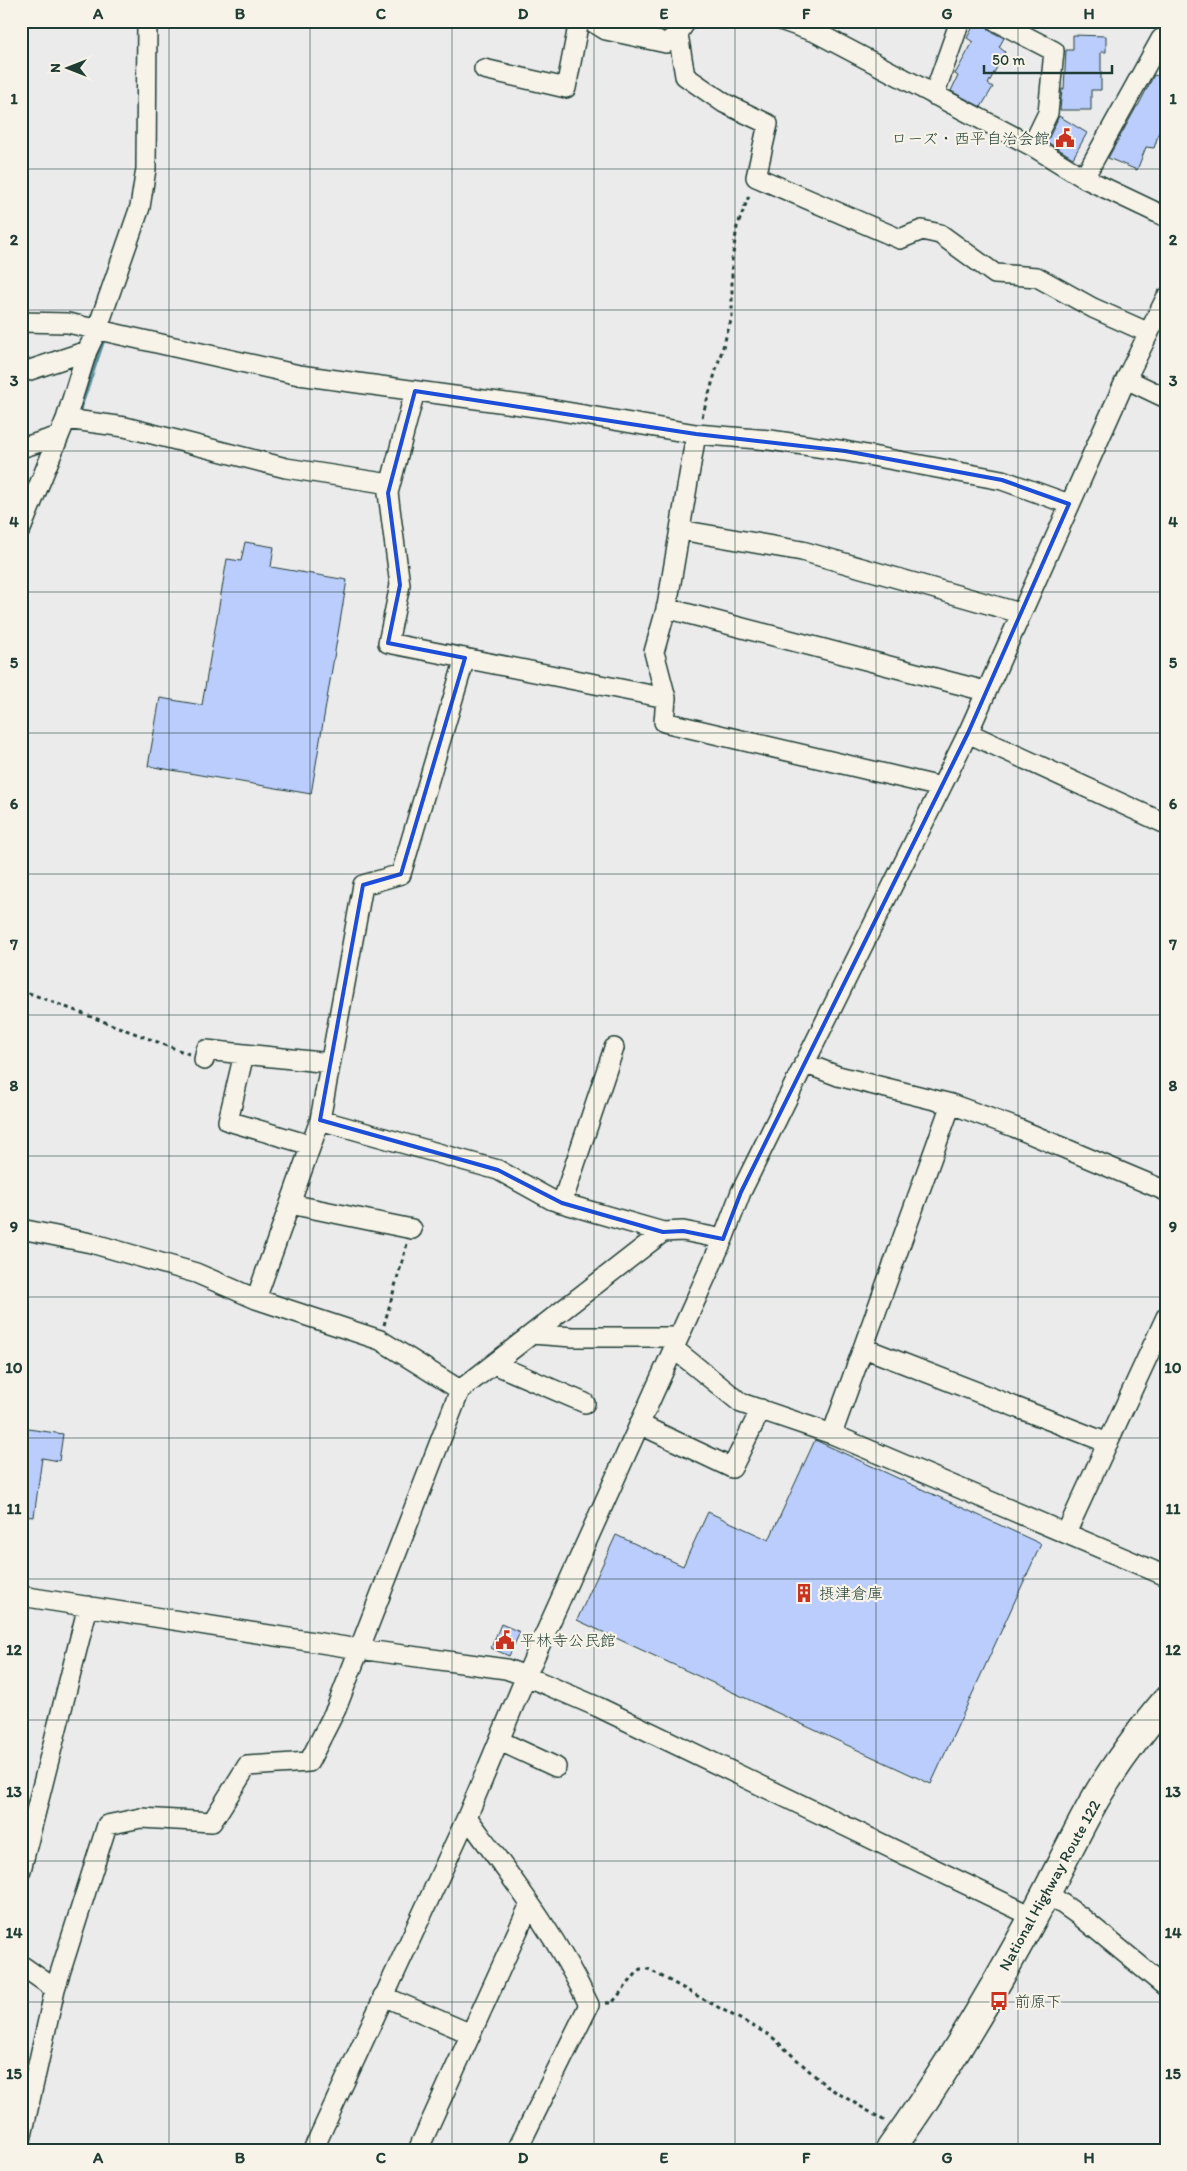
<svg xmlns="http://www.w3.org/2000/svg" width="1187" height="2171" font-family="Itim,'Klee One',sans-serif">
<rect width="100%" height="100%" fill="#ebebec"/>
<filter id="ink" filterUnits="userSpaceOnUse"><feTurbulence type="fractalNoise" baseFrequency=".02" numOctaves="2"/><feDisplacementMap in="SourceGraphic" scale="10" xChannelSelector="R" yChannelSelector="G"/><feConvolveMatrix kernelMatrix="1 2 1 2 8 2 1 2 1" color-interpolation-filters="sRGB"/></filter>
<g filter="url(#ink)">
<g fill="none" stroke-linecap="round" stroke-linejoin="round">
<!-- stream -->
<path stroke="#5b909e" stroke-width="5" d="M 77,416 L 103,340
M 21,495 L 30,491"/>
</g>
<!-- building -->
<path fill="#bbcdfd" stroke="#1f3d34" d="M 976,21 L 985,22 L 990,31 L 1004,38 L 999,47 L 1005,52 L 988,84 L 993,87 L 981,107 L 951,91 L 958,76 L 955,74 L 973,42 L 967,38 Z
M 1073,35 L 1106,36 L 1106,52 L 1101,52 L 1101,90 L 1091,90 L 1091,110 L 1060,110 L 1062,89 L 1064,89 L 1066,50 L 1073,50 Z
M 1154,75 L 1166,78 L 1166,121 L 1163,120 L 1154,148 L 1146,147 L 1137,170 L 1108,158 L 1137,106 L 1138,106 Z
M 1059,116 L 1087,133 L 1073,158 L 1047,142 Z
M 245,542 L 274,547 L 271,567 L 347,580 L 311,794 L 148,766 L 160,698 L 202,705 L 227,559 L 241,561 Z
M 21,1428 L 63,1434 L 59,1461 L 42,1458 L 34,1517 L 21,1516 Z
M 815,1440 L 1041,1544 L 931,1784 L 577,1620 L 616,1535 L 683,1566 L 708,1512 L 769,1540 Z
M 501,1624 L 520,1632 L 509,1656 L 491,1648 Z"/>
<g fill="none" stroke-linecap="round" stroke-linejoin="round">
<!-- minor casing -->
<g stroke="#1f3d34" stroke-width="22">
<path id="minor" d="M 591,21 L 606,30 L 666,43 L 678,34 L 686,21
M 783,21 L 817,33 L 1032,146 L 1084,178 L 1166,217
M 996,21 L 1054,51 L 1048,113 L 1032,146
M 678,34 L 685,76 L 724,103 L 768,124 L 756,177 L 900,239 L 922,230 L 940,234 L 995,274 L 1037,277 L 1093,308 L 1149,333
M 484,69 L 566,88 L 579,21
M 934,95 L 960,21
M 1084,178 L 1161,39
M 21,322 L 68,323 L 299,375 L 543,408 L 696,434 L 770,440 L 845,451 L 1002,480 L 1069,504
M 21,373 L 87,351
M 1126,379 L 1166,398
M 415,391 L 388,493 L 400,585 L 388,643 L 666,698
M 66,419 L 125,427 L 286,468 L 390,484
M 696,434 L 667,606 L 654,652 L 666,698 L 664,722 L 941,787
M 21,448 L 59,436
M 21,529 L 66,419 L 87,351 L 97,330 L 140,207 L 146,169 L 147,21
M 680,530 L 802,551 L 1020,613
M 666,608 L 985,691
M 968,733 L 1166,824
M 244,1054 L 228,1121 L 310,1145
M 204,1060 L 206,1050 L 330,1063
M 804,1063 L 838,1076 L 951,1104 L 1014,1127 L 1166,1191
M 320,1120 L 498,1170 L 552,1200 L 562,1203 L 663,1232 L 683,1231 L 723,1239
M 562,1203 L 614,1048
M 290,1204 L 412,1229
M 21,1229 L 91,1243 L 196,1273 L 256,1299 L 380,1340 L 460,1390
M 256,1299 L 320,1120 L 363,885 L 401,874 L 465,658
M 532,1334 L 573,1337 L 678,1337
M 673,1348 L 741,1403 L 832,1434 L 1166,1576
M 864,1348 L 1108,1443
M 494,1364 L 585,1403
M 639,1424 L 732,1468 L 761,1409
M 832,1434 L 951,1104
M 1066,1533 L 1166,1317
M 21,1596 L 359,1649 L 506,1669 L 526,1676 L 598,1707 L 1034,1917
M 500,1741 L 556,1767
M 467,1817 C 511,1877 558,1937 589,2005 L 517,2150
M 21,1870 L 88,1606
M 1047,1893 L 1081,1917 L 1166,1987
M 21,1965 L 55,1989
M 383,1996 L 471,2034
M 21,2140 L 55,1989 L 107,1825 L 141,1818 L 212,1822 L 247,1766 L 309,1762 L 336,1709 L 460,1390 L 663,1232
M 313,2150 L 467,1817 L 526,1676 L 723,1239 L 741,1192 L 968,733 L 1126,379 L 1166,298
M 418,2150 L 530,1904"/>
</g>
<!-- highway casing -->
<g stroke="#1f3d34" stroke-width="31">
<path id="highway" d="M 890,2150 C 944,2075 991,1995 1035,1914 C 1055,1877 1073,1839 1093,1803 C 1113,1767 1139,1733 1166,1701"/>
</g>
<!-- path -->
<path stroke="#1f3d34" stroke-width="3" stroke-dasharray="4 4" stroke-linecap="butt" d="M 702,417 L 732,317 L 732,260 L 737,227 L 750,193
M 21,990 L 189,1054
M 384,1325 L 407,1244
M 606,2003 L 612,2003 L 640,1969 L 648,1969 L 771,2036 L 826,2086 L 885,2121"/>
<!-- minor -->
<use href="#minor" stroke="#f7f3e8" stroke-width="19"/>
<!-- highway -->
<use href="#highway" stroke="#f7f3e8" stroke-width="28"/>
</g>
</g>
<!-- marked area -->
<path fill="none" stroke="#1d4ed8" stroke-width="4" stroke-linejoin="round" d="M 415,391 L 696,434 L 845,451 L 1002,480 L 1069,504 L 968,733 L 741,1192 L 723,1239 L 683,1231 L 663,1232 L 562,1203 L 498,1170 L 320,1120 L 363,885 L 401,874 L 465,658 L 388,643 L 400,585 L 388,493 Z"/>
<!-- grid -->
<path fill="none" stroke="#1f3d34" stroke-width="1" stroke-opacity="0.55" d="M 169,21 L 169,2150M 310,21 L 310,2150M 452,21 L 452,2150M 594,21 L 594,2150M 735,21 L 735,2150M 876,21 L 876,2150M 1018,21 L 1018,2150M 21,169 L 1166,169M 21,310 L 1166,310M 21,451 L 1166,451M 21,592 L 1166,592M 21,733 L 1166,733M 21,874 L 1166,874M 21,1015 L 1166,1015M 21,1156 L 1166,1156M 21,1297 L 1166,1297M 21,1438 L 1166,1438M 21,1579 L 1166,1579M 21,1720 L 1166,1720M 21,1861 L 1166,1861M 21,2002 L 1166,2002"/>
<!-- icons -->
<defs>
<g id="civic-bare" transform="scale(1.5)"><path d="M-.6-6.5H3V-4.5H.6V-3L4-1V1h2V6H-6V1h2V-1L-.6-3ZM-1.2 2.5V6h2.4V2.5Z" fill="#c8321e" stroke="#f7f3e8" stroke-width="2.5" paint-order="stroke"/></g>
<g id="building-bare" transform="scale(1.5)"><path d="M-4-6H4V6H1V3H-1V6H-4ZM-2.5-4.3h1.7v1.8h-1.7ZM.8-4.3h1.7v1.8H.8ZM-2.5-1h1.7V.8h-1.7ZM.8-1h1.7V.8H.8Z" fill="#c8321e" stroke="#f7f3e8" stroke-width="2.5" paint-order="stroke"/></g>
<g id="bus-bare" transform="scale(1.5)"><path d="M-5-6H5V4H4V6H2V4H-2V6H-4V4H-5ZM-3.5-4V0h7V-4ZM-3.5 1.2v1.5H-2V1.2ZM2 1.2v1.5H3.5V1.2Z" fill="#c8321e" stroke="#f7f3e8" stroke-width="2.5" paint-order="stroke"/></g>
</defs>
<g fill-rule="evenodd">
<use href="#civic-bare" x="1065" y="138"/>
<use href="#building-bare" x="804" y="1593"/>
<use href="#civic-bare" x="505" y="1640"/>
<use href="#bus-bare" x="999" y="2001"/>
</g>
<g text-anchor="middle" stroke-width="4.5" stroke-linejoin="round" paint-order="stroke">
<!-- poi labels -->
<g font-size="16" fill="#1f3d34" stroke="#f7f3e8" text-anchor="start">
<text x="1050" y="144" text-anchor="end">ローズ・西平自治会館</text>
<text x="819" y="1599">摂津倉庫</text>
<text x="520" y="1646">平林寺公民館</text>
<text x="1014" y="2007">前原下</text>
</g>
<!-- street labels -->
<g font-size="16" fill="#1f3d34" stroke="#f7f3e8">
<text transform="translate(1049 1885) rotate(-61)" y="6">National Highway Route 122</text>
</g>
</g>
<!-- margin -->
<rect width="1187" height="2171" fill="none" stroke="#f7f3e8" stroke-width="55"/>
<!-- north arrow -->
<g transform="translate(68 68) rotate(270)" stroke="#f7f3e8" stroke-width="4" paint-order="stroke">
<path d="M0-4L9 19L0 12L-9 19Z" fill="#1f3d34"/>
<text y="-8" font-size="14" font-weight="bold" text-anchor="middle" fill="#1f3d34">N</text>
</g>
<!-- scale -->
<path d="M984 65v8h128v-8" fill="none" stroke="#1f3d34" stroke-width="2.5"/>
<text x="992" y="65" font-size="15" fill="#1f3d34" stroke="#f7f3e8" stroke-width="4" paint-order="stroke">50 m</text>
<rect x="28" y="28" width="1132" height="2116" fill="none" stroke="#1f3d34" stroke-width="2"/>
<g font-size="16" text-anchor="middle" font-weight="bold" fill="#1f3d34">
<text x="98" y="19">A</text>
<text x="240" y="19">B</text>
<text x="381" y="19">C</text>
<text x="523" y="19">D</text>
<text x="664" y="19">E</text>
<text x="806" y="19">F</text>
<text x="947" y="19">G</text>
<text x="1089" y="19">H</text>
<text x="14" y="104">1</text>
<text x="1173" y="104">1</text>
<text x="14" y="245">2</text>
<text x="1173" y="245">2</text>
<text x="14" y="386">3</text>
<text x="1173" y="386">3</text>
<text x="14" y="527">4</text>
<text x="1173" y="527">4</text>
<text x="14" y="668">5</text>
<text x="1173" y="668">5</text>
<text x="14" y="809">6</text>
<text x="1173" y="809">6</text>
<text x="14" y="950">7</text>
<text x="1173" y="950">7</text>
<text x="14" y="1091">8</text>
<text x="1173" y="1091">8</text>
<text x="14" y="1232">9</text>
<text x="1173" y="1232">9</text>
<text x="14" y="1373">10</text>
<text x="1173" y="1373">10</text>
<text x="14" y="1514">11</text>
<text x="1173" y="1514">11</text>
<text x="14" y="1655">12</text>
<text x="1173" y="1655">12</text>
<text x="14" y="1797">13</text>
<text x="1173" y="1797">13</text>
<text x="14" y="1938">14</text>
<text x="1173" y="1938">14</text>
<text x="14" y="2079">15</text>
<text x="1173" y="2079">15</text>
<text x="98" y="2163">A</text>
<text x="240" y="2163">B</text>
<text x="381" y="2163">C</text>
<text x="523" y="2163">D</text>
<text x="664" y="2163">E</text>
<text x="806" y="2163">F</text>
<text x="947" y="2163">G</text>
<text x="1089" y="2163">H</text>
</g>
</svg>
